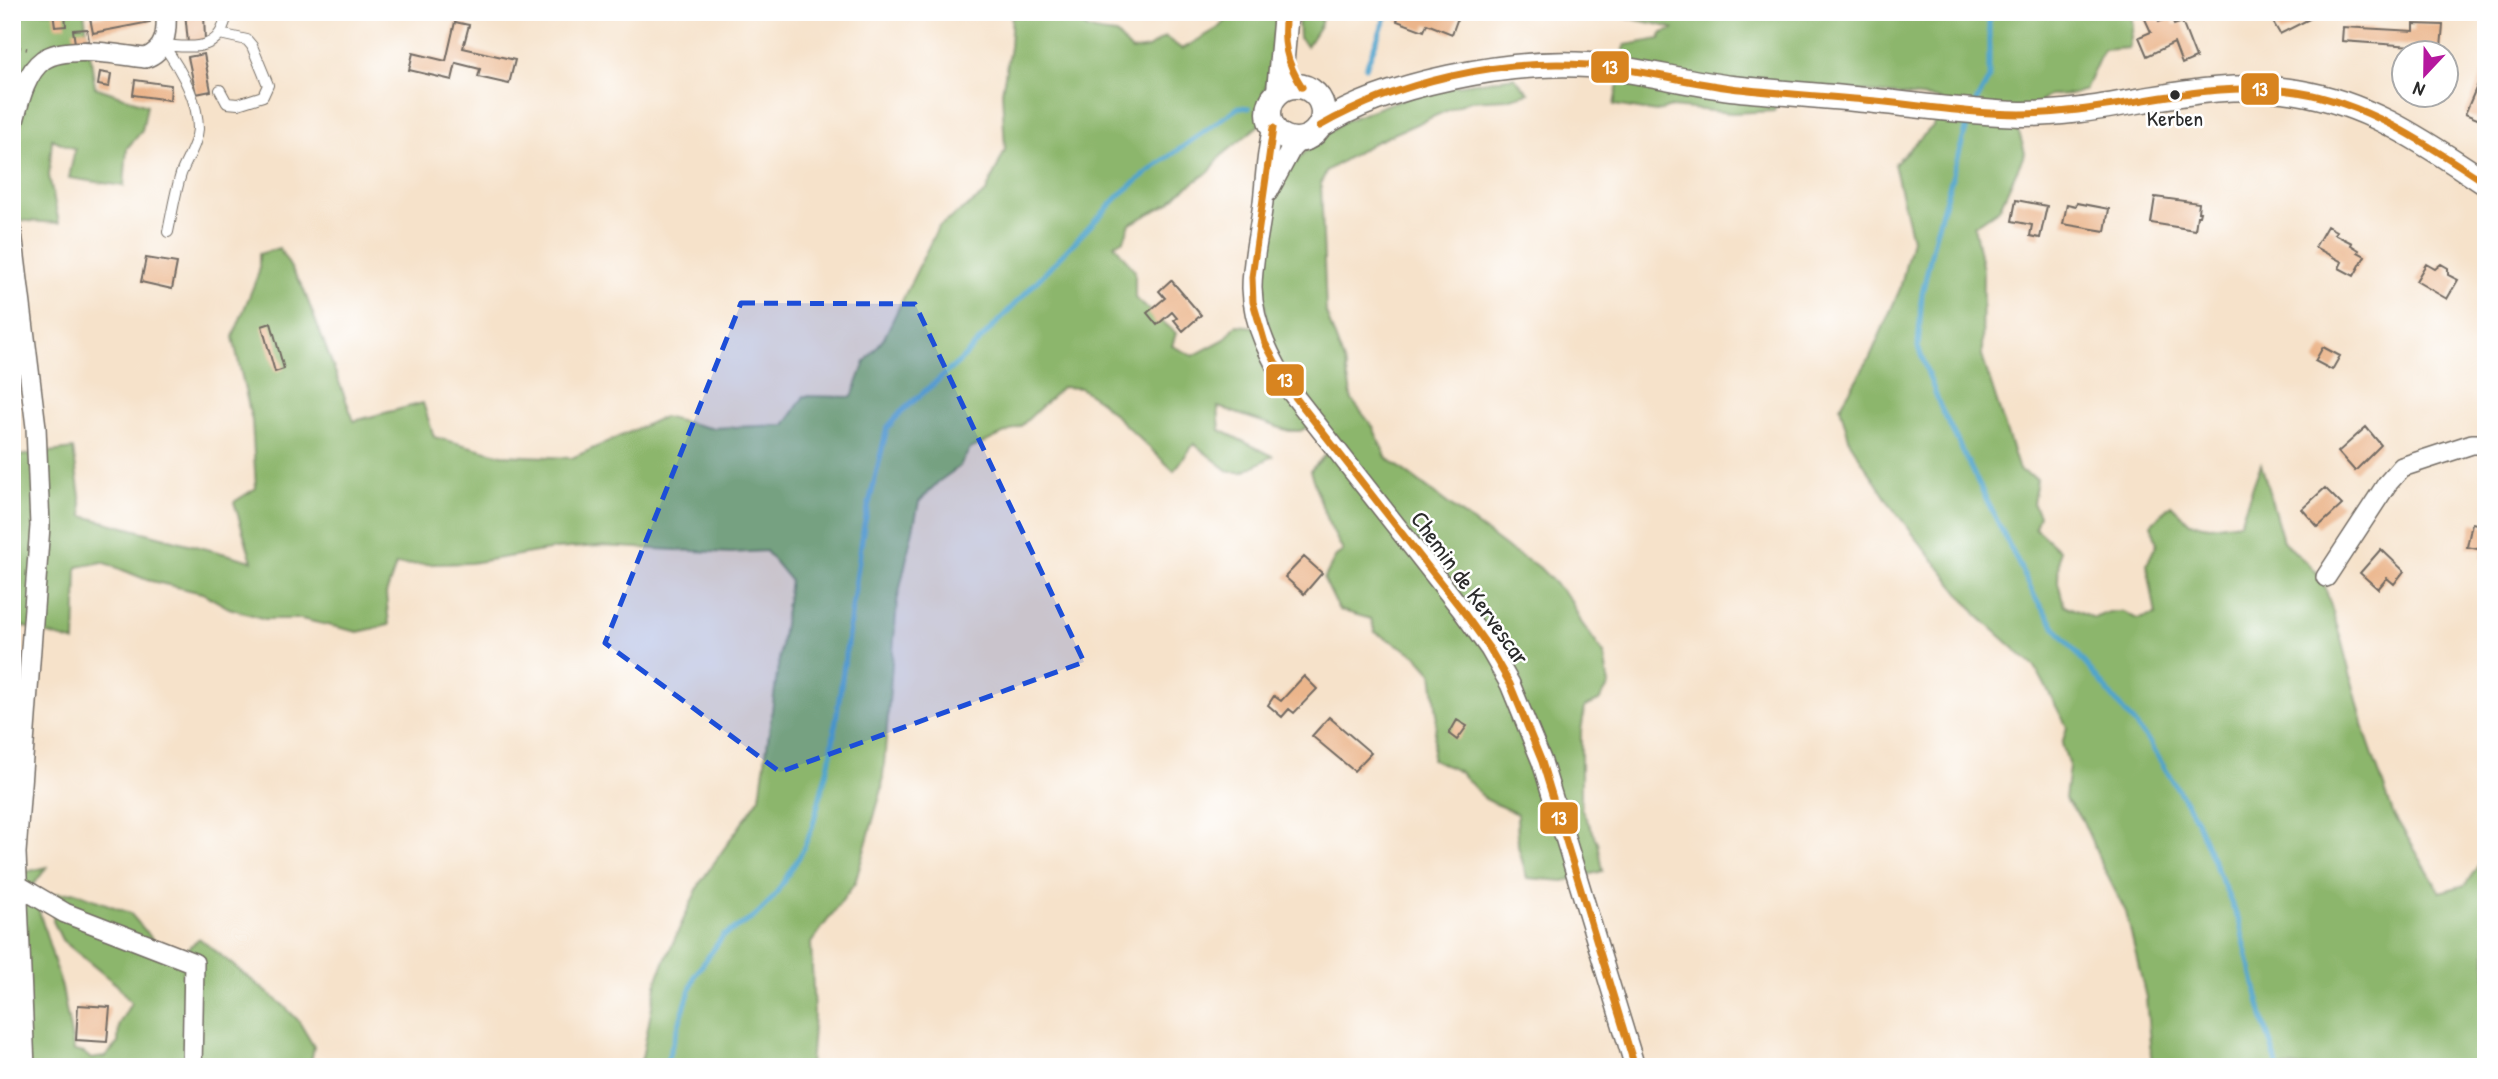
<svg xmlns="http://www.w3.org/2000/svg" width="2498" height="1079" font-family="'Patrick Hand',sans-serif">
<rect width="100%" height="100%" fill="#fff"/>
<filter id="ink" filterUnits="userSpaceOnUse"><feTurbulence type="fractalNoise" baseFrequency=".0143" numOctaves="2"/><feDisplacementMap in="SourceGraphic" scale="14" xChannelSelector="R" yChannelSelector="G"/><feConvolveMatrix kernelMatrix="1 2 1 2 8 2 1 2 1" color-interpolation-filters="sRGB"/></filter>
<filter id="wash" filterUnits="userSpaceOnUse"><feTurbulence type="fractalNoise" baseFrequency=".00686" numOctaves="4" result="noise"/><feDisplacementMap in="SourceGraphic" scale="28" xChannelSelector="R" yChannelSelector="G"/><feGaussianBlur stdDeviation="1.57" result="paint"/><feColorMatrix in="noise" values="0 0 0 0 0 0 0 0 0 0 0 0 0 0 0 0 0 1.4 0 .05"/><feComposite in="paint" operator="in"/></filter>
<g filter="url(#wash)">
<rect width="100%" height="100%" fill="#f6e2ca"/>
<!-- forest -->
<path fill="#8cb66c" stroke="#5c704c" stroke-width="2" d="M 12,12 L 84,12 L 95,87 L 147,105 L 142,131 L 127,148 L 124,186 L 69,178 L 75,149 L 52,139 L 49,176 L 59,223 L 12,220 Z
M 1012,12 L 1072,12 C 1085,33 1094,31 1116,34 L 1132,51 L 1148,48 L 1165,37 L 1182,49 L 1220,27 L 1233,12 L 1322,12 L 1321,24 L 1307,46 L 1299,38 L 1298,17 L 1284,21 L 1262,100 L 1264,121 L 1220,157 L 1210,171 L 1179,193 L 1170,203 L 1130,224 L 1124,240 L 1114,244 L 1135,271 L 1135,298 L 1176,333 L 1172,346 L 1193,356 L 1225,339 L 1236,325 L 1268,328 L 1260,268 L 1267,204 L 1280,178 L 1307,150 L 1342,122 L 1422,91 L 1514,77 L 1529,93 L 1507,99 L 1469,101 L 1373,143 L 1326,171 L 1321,184 L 1326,313 L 1346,367 L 1352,400 L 1373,427 L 1386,457 L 1508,549 L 1539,567 L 1570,599 L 1581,622 L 1604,654 L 1609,685 L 1599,701 L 1585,707 L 1581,731 L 1581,808 L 1598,842 L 1603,871 L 1564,881 L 1527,878 L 1518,846 L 1517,814 L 1485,799 L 1460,772 L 1432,759 L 1437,714 L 1432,673 L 1416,655 L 1375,632 L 1371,619 L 1339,610 L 1324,579 L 1336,556 L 1343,551 L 1327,520 L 1310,471 L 1338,441 L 1321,420 L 1300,431 L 1289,431 L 1218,407 L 1220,430 L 1273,456 L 1243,472 L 1230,472 L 1194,444 L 1174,471 L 1100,401 L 1080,388 L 1062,387 L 1021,426 L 970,449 L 959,467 L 938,482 L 919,502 L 897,602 L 882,789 L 855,883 L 811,943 L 814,1014 L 810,1067 L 637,1067 L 642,1058 L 658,976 L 700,883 L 760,797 L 790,580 L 766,551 L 731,553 L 601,546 L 555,549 L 471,563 L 396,565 L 386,594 L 389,625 L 358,632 L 301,619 L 265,619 L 229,608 L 202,593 L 147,580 L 103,562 L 77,567 L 75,642 L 15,624 L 12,617 L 12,506 L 18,502 L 18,456 L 73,449 L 83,516 L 252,561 L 234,502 L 256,488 L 252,421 L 233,337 L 259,272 L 259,254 L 279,248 L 303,288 L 354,421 L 423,403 L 434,437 L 502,455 L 572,458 L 663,417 L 710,428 L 785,425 L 804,396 L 852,397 L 865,362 L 884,338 L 938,227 L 985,194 L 1005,150 L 1002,92 L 1010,47 Z
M 1624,12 L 2130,12 L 2133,25 L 2129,48 L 2103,50 L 2085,90 L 2074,94 L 2049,95 L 2016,122 L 2025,153 L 1999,209 L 1974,226 L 1983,270 L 1982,356 L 2019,470 L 2037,479 L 2033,503 L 2039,515 L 2035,528 L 2059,550 L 2058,582 L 2064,605 L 2094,618 L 2109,612 L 2124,612 L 2137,619 L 2156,615 L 2147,564 L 2157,543 L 2151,524 L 2171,505 L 2190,523 L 2210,526 L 2240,522 L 2261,464 L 2283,541 L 2322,577 L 2341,639 L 2366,735 L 2393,813 L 2440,892 L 2465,885 L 2486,854 L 2486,1067 L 2152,1067 L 2146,998 L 2126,912 L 2103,867 L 2082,819 L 2065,799 L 2069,766 L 2062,744 L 2067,727 L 2036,668 L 1977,615 L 1891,506 L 1850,442 L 1840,407 L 1870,357 L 1900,289 L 1912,239 L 1894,164 L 1933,126 L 1940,99 L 1786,84 L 1774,111 L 1732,113 L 1671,107 L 1656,112 L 1614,105 L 1625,45 L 1660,39 L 1661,34 L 1673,29 C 1657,22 1641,23 1625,16 Z
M 47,867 L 32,887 L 62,988 L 74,1051 L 84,1053 L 91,1059 L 105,1057 L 118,1043 L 119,1024 L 131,1003 L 117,985 L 62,940 L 53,921 L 55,894 L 75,892 L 130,913 L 155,942 L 180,957 L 199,938 L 283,1005 L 298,1020 L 314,1047 L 310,1067 L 12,1067 L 12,875 Z"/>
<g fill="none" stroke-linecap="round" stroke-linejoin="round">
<!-- stream -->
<path stroke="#50a4cc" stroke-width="5" d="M 1366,67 L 1388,12
M 1975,104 L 1989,79 L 1989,12
M 1969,119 L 1936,232 L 1922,294 L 1918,347 L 1940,406 L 2037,601 L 2056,628 L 2149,742 L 2194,816 L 2239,921 L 2267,1032 L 2278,1067
M 665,1067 L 695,975 L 723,936 L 753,918 L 773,898 L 801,854 L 812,828 L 831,755 L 864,525 L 887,428 L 902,411 L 960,361 L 1121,194 L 1157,165 L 1239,107 L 1249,108"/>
</g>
<g id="blocks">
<!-- building -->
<path fill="#ebb58b" d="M 53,12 L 65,12 L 66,26 L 55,27 Z
M 122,12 L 152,12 L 150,22 L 93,33 L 90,18 Z
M 185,12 L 204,12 L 205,42 L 188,43 Z
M 1400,12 L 1460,12 L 1452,34 L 1427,24 L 1424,31 L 1397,21 Z
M 2293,12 L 2323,12 L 2280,34 L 2273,22 Z
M 2157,14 L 2159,22 L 2171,17 L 2174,25 L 2182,22 L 2196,58 L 2182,64 L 2174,43 L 2147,56 L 2139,37 L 2151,32 L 2145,19 Z
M 455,22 L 469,25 L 463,48 L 515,60 L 509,84 L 478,77 L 480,69 L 456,63 L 452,80 L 409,70 L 413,53 L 446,61 Z
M 2414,24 L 2443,25 L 2441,48 L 2342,41 L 2343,27 L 2414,31 Z
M 87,29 L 89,41 L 75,43 L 73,30 Z
M 204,54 L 211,91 L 196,94 L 188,57 Z
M 2486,65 L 2486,112 L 2482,121 L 2465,114 Z
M 100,72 L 111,74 L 109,87 L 98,85 Z
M 135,80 L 171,85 L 170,100 L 133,95 Z
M 2155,197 L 2199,203 L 2198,212 L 2200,212 L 2199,216 L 2197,216 L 2195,230 L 2151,223 Z
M 2016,200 L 2047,206 L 2040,238 L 2030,236 L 2032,225 L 2012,221 Z
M 2077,203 L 2109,209 L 2105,231 L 2063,224 L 2067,204 L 2076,206 Z
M 2327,226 L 2336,231 L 2334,234 L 2352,243 L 2351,245 L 2359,250 L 2358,252 L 2365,256 L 2354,276 L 2339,268 L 2342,262 L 2315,247 Z
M 146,258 L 177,263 L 172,289 L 141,282 Z
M 2426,264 L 2435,269 L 2441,264 L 2448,268 L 2448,275 L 2458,280 L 2447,299 L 2416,281 Z
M 1171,280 L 1201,315 L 1183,331 L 1174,320 L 1177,318 L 1172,312 L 1157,325 L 1147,313 L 1165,298 L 1159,291 Z
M 271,323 L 284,369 L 275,372 L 262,326 Z
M 2323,347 L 2340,356 L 2332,370 L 2315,361 Z
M 2366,427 L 2381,445 L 2355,471 L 2338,452 Z
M 2325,488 L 2342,505 L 2318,527 L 2302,509 Z
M 2472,523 L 2486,526 L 2486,560 L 2481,559 L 2483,550 L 2467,547 Z
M 2381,549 L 2404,571 L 2394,584 L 2387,578 L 2378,589 L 2360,573 Z
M 1304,557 L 1322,573 L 1304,594 L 1285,577 Z
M 1304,676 L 1317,689 L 1294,713 L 1289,709 L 1282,717 L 1268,705 L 1274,696 L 1281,701 Z
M 1329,717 L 1371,753 L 1354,771 L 1312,736 Z
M 1457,720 L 1467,726 L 1457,740 L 1449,734 Z
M 78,1005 L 110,1007 L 107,1042 L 76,1040 Z"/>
</g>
</g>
<g filter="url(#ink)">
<use href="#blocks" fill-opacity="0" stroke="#726b63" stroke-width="2"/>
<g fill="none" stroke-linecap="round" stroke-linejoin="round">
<!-- service casing -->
<g stroke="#726b63" stroke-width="12">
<path id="service" d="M 163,45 C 180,68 198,100 198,129 C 197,145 186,160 181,174 C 175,193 172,213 168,232
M 163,45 C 181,46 209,52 220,33 C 224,27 225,19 229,12
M 220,90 L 227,103 L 238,104 L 263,96 L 268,85 L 252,46 L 247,40 L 220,34"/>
</g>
<!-- minor casing -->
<g stroke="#726b63" stroke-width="22">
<path id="minor" d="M 12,128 C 18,107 24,74 43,60 C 66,44 119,55 145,58 C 166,51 167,32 166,12
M 1273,128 C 1266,153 1266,176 1263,202 C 1260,231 1252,259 1252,288 C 1253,327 1272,361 1292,393 L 1462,610 L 1490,649 L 1510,684 L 1542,762 L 1635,1067
M 1268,192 L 1291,149 L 1301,138
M 12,232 L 36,427 L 40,526 L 16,853 L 25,1067
M 2326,577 L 2387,484 L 2402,467 L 2472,444 L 2486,444
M 17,885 L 65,913 L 194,963 L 192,1067"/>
</g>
<!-- tertiary casing -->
<g stroke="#726b63" stroke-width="27">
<path id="tertiary" d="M1269 113a27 27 0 1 1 54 0a27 27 0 1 1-54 0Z
M 1279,91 L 1286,12
M 1320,126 C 1385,83 1511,60 1588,65 C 1636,69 1683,82 1731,88 C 1779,93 1828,96 1876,101 C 1924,106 1972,113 2021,114 C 2114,115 2203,76 2297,92 C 2371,104 2425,143 2486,183"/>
</g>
<!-- path -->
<path stroke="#726b63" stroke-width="3.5" stroke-dasharray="2 5" stroke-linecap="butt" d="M 12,46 L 27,49"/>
<!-- service -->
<use href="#service" stroke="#fff" stroke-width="10"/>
<!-- minor -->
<use href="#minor" stroke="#fff" stroke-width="19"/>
<!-- tertiary -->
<use href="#tertiary" stroke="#fff" stroke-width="24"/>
<!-- bus-1 casing -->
<g stroke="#fff" stroke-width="12">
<path id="bus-1" d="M 1286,12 C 1282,42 1286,62 1302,87
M 1320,126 C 1399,81 1497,59 1588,65 C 1636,68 1683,82 1731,88 C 1779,94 1828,96 1876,101 C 1924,106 1972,114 2020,114 C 2113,114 2203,78 2297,92 C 2367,103 2427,144 2486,183
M 1273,128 L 1252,277 L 1253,302 L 1265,343 L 1292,393 L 1462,610 L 1490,649 L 1510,684 L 1542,762 L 1635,1067"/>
</g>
<!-- bus-1 -->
<use href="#bus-1" stroke="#d8841f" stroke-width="7"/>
</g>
</g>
<!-- marked area -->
<path fill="#1d4ed8" fill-opacity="0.2" stroke="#1d4ed8" stroke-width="5" stroke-dasharray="14 9" stroke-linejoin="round" d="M 741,303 L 915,304 L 1084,662 L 780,772 L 605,643 Z"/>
<!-- markers -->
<circle fill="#2b2b2b" stroke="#fff" stroke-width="2.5" cx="2175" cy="95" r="6"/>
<g text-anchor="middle" stroke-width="5" stroke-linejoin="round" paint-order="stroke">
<!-- bus labels -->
<g font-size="22" fill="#2b2b2b" stroke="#fff">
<text x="2175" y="126">Kerben</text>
</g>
<!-- street labels -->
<g font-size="24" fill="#2b2b2b" stroke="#fff">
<text transform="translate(1470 588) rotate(54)" y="8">Chemin de Kervescar</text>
</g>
</g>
<g stroke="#fff" stroke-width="2.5">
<rect x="1590" y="50" width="40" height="34" rx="7" fill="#d8841f"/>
<rect x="2240" y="72" width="40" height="34" rx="7" fill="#d8841f"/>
<rect x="1265" y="363" width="40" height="34" rx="7" fill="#d8841f"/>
<rect x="1539" y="801" width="40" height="34" rx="7" fill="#d8841f"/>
</g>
<g font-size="19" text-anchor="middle" font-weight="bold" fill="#fff">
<text x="1610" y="74">13</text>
<text x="2260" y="96">13</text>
<text x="1285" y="387">13</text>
<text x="1559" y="825">13</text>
</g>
<!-- margin -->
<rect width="2498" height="1079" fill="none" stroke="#fff" stroke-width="42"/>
<!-- north arrow -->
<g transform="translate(2425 74) rotate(202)"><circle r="33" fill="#ffffff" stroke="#aaaaaa" stroke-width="2"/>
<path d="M0-5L12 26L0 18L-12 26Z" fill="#b5179e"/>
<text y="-10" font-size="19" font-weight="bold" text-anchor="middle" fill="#2b2b2b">N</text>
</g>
</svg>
